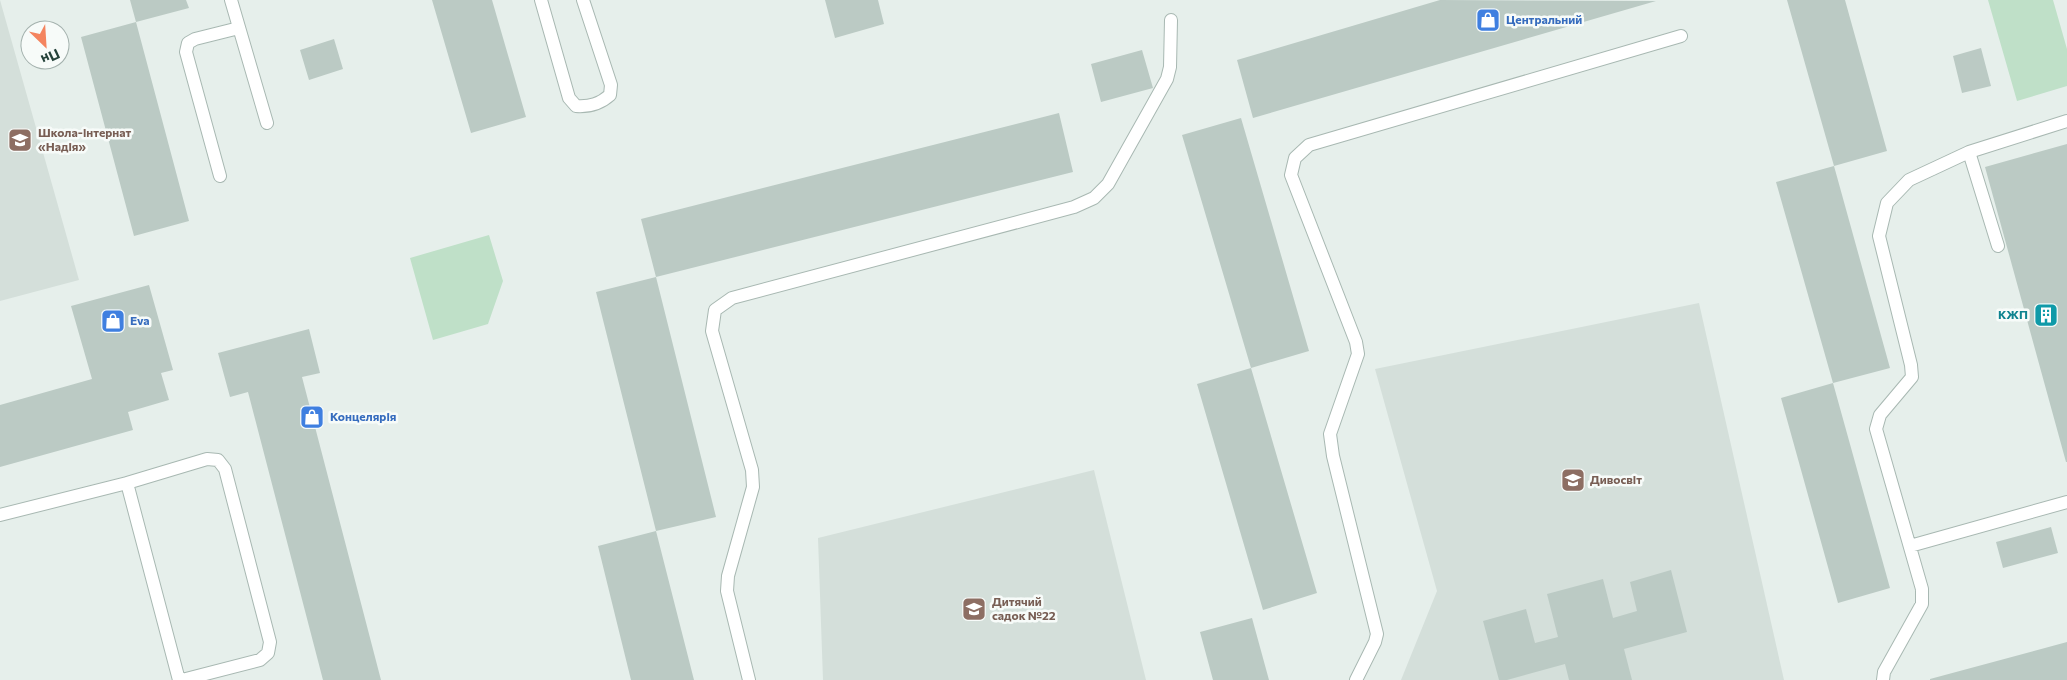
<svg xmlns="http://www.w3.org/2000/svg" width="2067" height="680" font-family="Commissioner,sans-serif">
<rect width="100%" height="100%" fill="#e6efeb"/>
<!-- built -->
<path fill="#d4dfda" d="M 0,0 L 79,280 L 0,301 Z
M 1699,303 L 1784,680 L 1401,680 L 1437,591 L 1375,369 Z
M 1094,470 L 1146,680 L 823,680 L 818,538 Z"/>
<!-- green -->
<path fill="#bfe0c8" d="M 1988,0 L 2053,0 L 2067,49 L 2067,86 L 2017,101 Z
M 489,235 L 503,281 L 488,324 L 433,340 L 410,258 Z"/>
<!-- building -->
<path fill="#bbcac4" d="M 130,0 L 186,0 L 189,8 L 136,22 Z
M 432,0 L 492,0 L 526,117 L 471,133 Z
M 825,0 L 878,0 L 884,24 L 835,38 Z
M 1440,0 L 1656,1 L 1253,118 L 1237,60 Z
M 1787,0 L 1845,0 L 1887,151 L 1834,166 Z
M 136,22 L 189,221 L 134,236 L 81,37 Z
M 334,39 L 343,69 L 309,80 L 300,50 Z
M 1981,48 L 1991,86 L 1962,93 L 1953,56 Z
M 1142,50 L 1153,88 L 1101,102 L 1091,64 Z
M 1059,113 L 1073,172 L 656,277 L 641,219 Z
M 1241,118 L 1309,351 L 1251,368 L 1182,135 Z
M 2067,144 L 2067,462 L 2066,462 L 1985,167 Z
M 1834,166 L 1890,368 L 1833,383 L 1776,182 Z
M 656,277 L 716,517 L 656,531 L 596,292 Z
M 149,285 L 173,370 L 161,373 L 169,400 L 128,412 L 133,430 L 0,467 L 0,405 L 92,379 L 71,306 Z
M 309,329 L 320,373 L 302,377 L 381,680 L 323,680 L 248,392 L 230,397 L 218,353 Z
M 1251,368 L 1317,593 L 1263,610 L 1197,384 Z
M 1833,383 L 1890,588 L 1838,603 L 1781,398 Z
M 2051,527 L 2058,553 L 2003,568 L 1996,542 Z
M 656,531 L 694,680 L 631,680 L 598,546 Z
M 1671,570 L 1687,632 L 1624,649 L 1632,680 L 1569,680 L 1565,664 L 1507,680 L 1499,680 L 1483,621 L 1526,609 L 1535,643 L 1558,637 L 1547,594 L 1603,579 L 1613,618 L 1637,611 L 1630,582 Z
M 1252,618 L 1269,680 L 1213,680 L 1200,632 Z
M 2067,642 L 2067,680 L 1930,680 L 1930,679 Z"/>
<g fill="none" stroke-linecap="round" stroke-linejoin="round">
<!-- lane casing -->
<g stroke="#a8b8b2" stroke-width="14">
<path id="lane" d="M 231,0 L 267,123
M 541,0 L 569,98 L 576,106 C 590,107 600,104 610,95 L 611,85 L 583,0
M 220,176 L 186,52 L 188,43 L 195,39 L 239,28
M 1998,246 L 1969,152 L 2067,121
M 127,483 L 207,459 L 218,460 L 225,469 L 270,642 L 268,653 L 260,660 L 182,680
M 0,515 L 127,483 L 179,680
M 1910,546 L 2067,502
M 749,680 L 727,591 L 728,576 L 753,487 L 752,470 L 712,331 L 715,310 L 732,298 L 1074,207 L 1094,198 L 1108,184 L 1167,79 L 1170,67 L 1171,20
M 1356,680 L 1375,642 L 1377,634 L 1333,456 L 1330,434 L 1358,354 L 1356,342 L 1291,175 L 1295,158 L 1309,145 L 1681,36
M 1883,680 L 1884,672 L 1922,604 L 1922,589 L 1876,429 L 1880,415 L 1912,377 L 1911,365 L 1879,236 L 1887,203 L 1909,180 L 1969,152"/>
</g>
<!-- lane -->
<use href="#lane" stroke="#fff" stroke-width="12"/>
</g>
<!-- icons -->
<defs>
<g id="shop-square" transform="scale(1.25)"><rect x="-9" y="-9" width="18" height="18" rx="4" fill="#3f7fe0" stroke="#f7fbf9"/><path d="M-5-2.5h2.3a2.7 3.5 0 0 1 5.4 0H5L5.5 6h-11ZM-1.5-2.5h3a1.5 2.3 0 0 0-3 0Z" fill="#fff"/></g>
<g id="school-square" transform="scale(1.25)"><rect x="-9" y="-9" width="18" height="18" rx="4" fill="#8d6e63" stroke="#f7fbf9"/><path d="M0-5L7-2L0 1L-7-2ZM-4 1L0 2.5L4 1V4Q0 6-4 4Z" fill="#fff"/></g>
<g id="building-square" transform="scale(1.25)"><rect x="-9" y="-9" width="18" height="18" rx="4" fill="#0f9aa8" stroke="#f7fbf9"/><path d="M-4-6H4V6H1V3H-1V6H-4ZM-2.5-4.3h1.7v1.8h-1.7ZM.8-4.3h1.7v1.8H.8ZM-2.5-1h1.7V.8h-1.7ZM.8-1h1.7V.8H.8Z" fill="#fff"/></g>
</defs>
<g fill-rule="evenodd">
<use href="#shop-square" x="1488" y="20"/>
<use href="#school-square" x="20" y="140"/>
<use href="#building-square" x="2046" y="315"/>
<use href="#shop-square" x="113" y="321"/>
<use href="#shop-square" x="312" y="417"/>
<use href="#school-square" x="1573" y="480"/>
<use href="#school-square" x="974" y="609"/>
</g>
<g text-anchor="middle" stroke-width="5" stroke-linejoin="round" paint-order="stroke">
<!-- shop labels -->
<g font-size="12" font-weight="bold" fill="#366cbe" stroke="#f7fbf9" text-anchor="start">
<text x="1506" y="24">Центральний</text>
<text x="130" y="325">Eva</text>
<text x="330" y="421">Концелярія</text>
</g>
<!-- education labels -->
<g font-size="12" font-weight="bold" fill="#785e54" stroke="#f7fbf9" text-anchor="start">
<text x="38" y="137">Школа-інтернат<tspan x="38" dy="14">«Надія»</tspan></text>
<text x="1590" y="484">Дивосвіт</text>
<text x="992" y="606">Дитячий<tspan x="992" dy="14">садок №22</tspan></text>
</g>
<!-- culture labels -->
<g font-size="12" font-weight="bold" fill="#0d838f" stroke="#f7fbf9" text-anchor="end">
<text x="2028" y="319">КЖП</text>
</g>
</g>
<!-- north arrow -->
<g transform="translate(45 45) rotate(155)"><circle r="24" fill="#f7fbf9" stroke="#a3b1ad"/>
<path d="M0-4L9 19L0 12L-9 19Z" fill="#f4845f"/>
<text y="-8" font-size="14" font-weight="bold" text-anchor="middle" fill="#24423a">Пн</text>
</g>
</svg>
